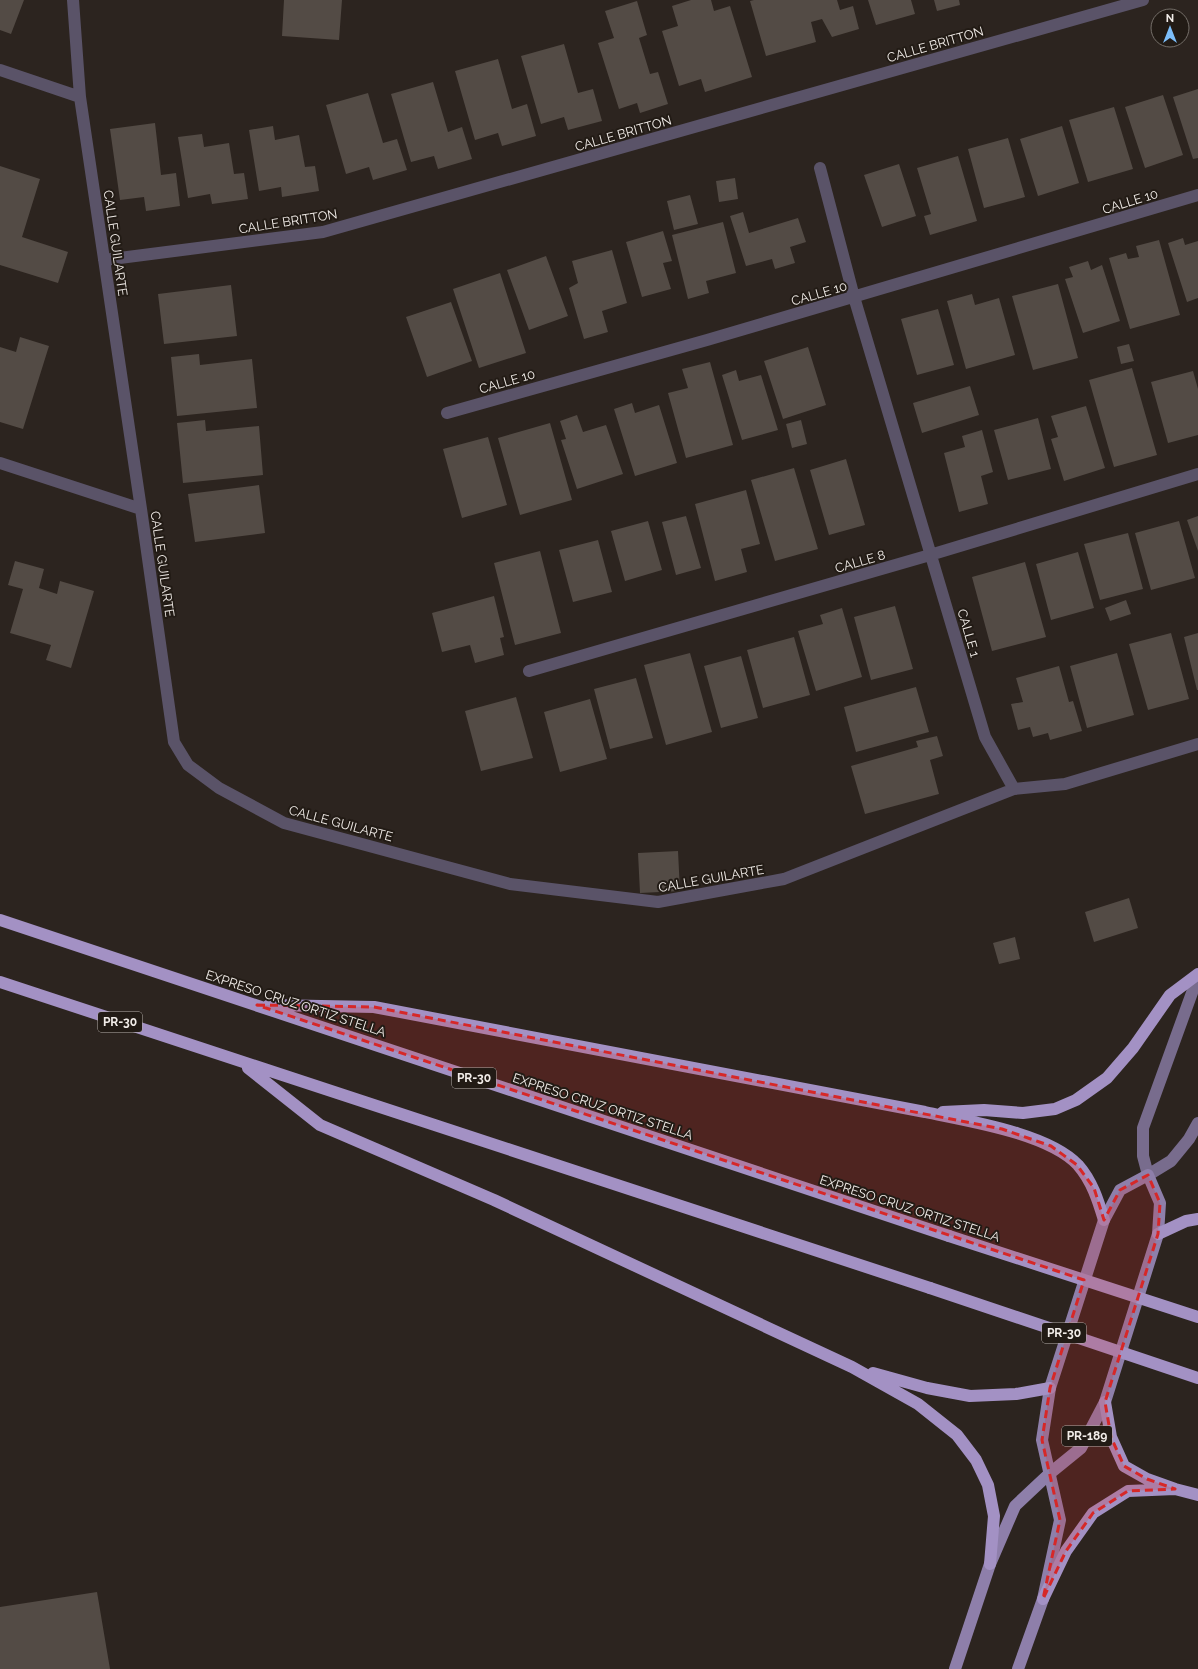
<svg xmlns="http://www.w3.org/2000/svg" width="1198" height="1669" font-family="Raleway,sans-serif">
<rect width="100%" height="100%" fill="#2c241f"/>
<!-- building -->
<path fill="#534b45" d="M 0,0 L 24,0 L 11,34 L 0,30 Z
M 284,0 L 342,0 L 339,40 L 282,36 Z
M 691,0 L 711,0 L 714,11 L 730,6 L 752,77 L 705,92 L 701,79 L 679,86 L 662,31 L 678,26 L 672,6 Z
M 754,0 L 837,0 L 840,10 L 853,6 L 859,29 L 832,37 L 822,19 L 811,22 L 816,42 L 766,56 L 750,1 Z
M 868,0 L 911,0 L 915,14 L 876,25 Z
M 934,0 L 959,0 L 960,5 L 937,11 Z
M 637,1 L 647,35 L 639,38 L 650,74 L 658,72 L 668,104 L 640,113 L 637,103 L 619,109 L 598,43 L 614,38 L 605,11 Z
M 564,44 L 578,93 L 593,89 L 602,121 L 568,130 L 564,117 L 541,124 L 521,56 Z
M 498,59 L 512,109 L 527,104 L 536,136 L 502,146 L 498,133 L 475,140 L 455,71 Z
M 433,82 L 448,132 L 462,127 L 472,159 L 438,169 L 434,156 L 411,162 L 391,94 Z
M 1198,89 L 1198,158 L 1193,159 L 1173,97 Z
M 368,93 L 383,143 L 397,139 L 407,170 L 373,180 L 369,167 L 346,174 L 326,105 Z
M 1163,95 L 1183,155 L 1145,168 L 1125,107 Z
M 1114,107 L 1133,169 L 1088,182 L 1069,120 Z
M 155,123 L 161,175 L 176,173 L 180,206 L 146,211 L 144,197 L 120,200 L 110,129 Z
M 273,126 L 275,140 L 299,135 L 305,167 L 315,166 L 319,191 L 282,197 L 281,187 L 259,191 L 249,130 Z
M 1062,126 L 1079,183 L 1038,196 L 1020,139 Z
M 202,134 L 204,147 L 229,143 L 234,174 L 244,173 L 248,199 L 212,204 L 210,194 L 188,198 L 178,137 Z
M 1008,138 L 1025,197 L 984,208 L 968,149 Z
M 958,156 L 977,221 L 930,235 L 924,216 L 931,214 L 917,168 Z
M 899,164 L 916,216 L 882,227 L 864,175 Z
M 0,166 L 40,179 L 22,237 L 68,252 L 58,283 L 0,265 Z
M 735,178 L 738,199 L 719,202 L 716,181 Z
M 690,195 L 698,224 L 674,230 L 667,201 Z
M 743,212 L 749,233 L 798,218 L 806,242 L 790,247 L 795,263 L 775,269 L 772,259 L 746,266 L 730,216 Z
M 723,222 L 736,273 L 706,281 L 709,293 L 688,299 L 672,235 Z
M 663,231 L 672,261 L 663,263 L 671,289 L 642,297 L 626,242 Z
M 1183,238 L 1185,245 L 1198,241 L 1198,298 L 1187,302 L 1168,243 Z
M 1159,240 L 1180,315 L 1130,329 L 1109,258 L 1126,253 L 1128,259 L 1139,257 L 1136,246 Z
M 612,250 L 627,303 L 602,311 L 608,332 L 584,339 L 569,288 L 578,283 L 572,261 Z
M 546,256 L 568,316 L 529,330 L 507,270 Z
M 1088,261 L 1091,270 L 1102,265 L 1120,321 L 1083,333 L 1065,279 L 1073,277 L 1069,267 Z
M 500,273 L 526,353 L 479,368 L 453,289 Z
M 1058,284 L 1078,358 L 1033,370 L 1012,296 Z
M 231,285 L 237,336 L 164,344 L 158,294 Z
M 972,294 L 975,305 L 999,298 L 1015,355 L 966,369 L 947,301 Z
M 451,302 L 472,361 L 427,377 L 406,317 Z
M 938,309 L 954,365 L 917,375 L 901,319 Z
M 20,337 L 49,346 L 23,429 L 0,422 L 0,347 L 16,352 Z
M 1129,344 L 1134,361 L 1121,364 L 1117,347 Z
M 808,347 L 826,405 L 783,419 L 764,361 Z
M 199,354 L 200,365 L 252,359 L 257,408 L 177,416 L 171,357 Z
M 710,362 L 733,445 L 686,458 L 668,393 L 688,388 L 682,369 Z
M 1132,368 L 1157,455 L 1114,467 L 1089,380 Z
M 736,370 L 739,381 L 761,375 L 778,430 L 742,440 L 722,375 Z
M 1193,371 L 1198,389 L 1198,435 L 1168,443 L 1151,382 Z
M 970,386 L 979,415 L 922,433 L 913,403 Z
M 632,403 L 635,413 L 659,405 L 677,463 L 635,476 L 614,409 Z
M 1086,406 L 1105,468 L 1064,481 L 1051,439 L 1058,437 L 1051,416 Z
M 577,415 L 583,432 L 606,425 L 623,474 L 577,489 L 561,440 L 566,439 L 560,421 Z
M 1038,418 L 1051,469 L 1008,480 L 994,430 Z
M 205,420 L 206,431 L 259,426 L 263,475 L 183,483 L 177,423 Z
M 801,420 L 807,444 L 792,448 L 786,424 Z
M 550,423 L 572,500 L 520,515 L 498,438 Z
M 982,430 L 993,472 L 981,476 L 988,504 L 959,512 L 944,453 L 965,447 L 962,436 Z
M 488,437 L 507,505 L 462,518 L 443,449 Z
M 846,459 L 865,525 L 829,535 L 810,470 Z
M 794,468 L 818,549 L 775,561 L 751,480 Z
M 259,485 L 265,533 L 195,542 L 188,494 Z
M 746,490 L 760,544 L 741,549 L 747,572 L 715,581 L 695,504 Z
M 686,516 L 701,568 L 676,575 L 662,522 Z
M 1198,516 L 1198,551 L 1187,520 Z
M 648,521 L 662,570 L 625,581 L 611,531 Z
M 1179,521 L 1195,578 L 1151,590 L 1135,533 Z
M 1128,533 L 1143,589 L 1100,600 L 1084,544 Z
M 598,540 L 612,592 L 573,602 L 559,550 Z
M 540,551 L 561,633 L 515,645 L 494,563 Z
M 1078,552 L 1094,608 L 1051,620 L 1036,564 Z
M 15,561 L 44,569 L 39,588 L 57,594 L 60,581 L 94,591 L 71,668 L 46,660 L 51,645 L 10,633 L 23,589 L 8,585 Z
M 1025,562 L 1046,637 L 992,651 L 972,577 Z
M 494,596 L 504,637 L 500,638 L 504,655 L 475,663 L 470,645 L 442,652 L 432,613 Z
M 1126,600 L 1131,614 L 1110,621 L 1105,608 Z
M 895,606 L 913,669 L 871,680 L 854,617 Z
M 842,608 L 862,677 L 816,691 L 798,631 L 823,624 L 820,615 Z
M 1171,633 L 1189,699 L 1148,710 L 1129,644 Z
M 1198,633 L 1198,690 L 1197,690 L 1184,637 Z
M 794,637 L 810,695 L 763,708 L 747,650 Z
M 690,653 L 712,732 L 666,745 L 644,665 Z
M 1117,653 L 1134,715 L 1087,728 L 1070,666 Z
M 741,656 L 758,718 L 721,728 L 704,666 Z
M 1059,666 L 1069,702 L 1073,701 L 1082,731 L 1050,740 L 1048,733 L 1033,737 L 1030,727 L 1018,730 L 1011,704 L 1023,702 L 1016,678 Z
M 636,678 L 653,738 L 610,749 L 594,689 Z
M 916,687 L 929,732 L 856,752 L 844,707 Z
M 516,697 L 533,758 L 481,771 L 465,711 Z
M 590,699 L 607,759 L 560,772 L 544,712 Z
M 937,736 L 943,756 L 930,760 L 939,794 L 865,814 L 851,766 L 918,747 L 916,741 Z
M 678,851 L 680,891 L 640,893 L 638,853 Z
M 1129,898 L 1138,928 L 1094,942 L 1085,912 Z
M 1015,937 L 1020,959 L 999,964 L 993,943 Z
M 97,1592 L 110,1669 L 0,1669 L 0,1607 Z"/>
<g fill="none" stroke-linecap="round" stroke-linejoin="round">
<!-- street -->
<path stroke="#5a5368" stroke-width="12" d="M 73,0 L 80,97 L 141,509 L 174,742 L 188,765 L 219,788 L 284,823 L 510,884 L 658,902 L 784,879 L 1014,789
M 0,70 L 80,97
M 820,168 L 854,297 L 985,737 L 1014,789 L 1065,784 L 1198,744
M 104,260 L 323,232 L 1143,0
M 447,413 L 707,340 L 1198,195
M 0,463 L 141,509
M 529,671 L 930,555 L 1198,474"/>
<!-- secondary -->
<path stroke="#786c8d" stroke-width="12" d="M 1198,984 L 1193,990 L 1143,1128 L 1143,1156 L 1148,1175 L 1171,1161 L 1189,1139 L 1198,1123"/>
<!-- primary -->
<path stroke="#8e7faa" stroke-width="12" d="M 955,1669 L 990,1564 L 1015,1506 L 1049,1474 L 1081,1448 L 1105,1402 L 1158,1234 L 1160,1203 L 1148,1175 L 1120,1190 L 1104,1220 L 1050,1388 L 1042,1440 L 1060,1520 L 1043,1599 L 1018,1669"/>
<!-- highway -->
<path stroke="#a391c4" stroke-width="12" d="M 0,920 L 949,1236
M 0,982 L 930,1288
M 269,1005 L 374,1007 L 925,1112 C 967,1121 1048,1133 1078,1165 C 1092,1181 1098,1200 1104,1220
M 248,1068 L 320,1125 L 494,1200 L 852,1367 L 918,1404 L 957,1435 L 976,1460 L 988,1485 L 994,1516 L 990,1564
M 943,1112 L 984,1110 L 1023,1113 L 1055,1109 L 1076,1100 L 1107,1078 L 1133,1048 L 1170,995 L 1198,974
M 1158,1234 L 1186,1221 L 1198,1219
M 873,1373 L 927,1388 L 970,1396 L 1016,1394 L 1050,1388
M 1105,1402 L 1111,1437 L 1124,1466 L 1147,1479 L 1175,1489 L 1198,1495
M 1043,1599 L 1066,1551 L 1093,1513 L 1128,1491 L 1175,1489"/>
<!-- highway-bridge -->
<path stroke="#a391c4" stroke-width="12" d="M 949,1236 L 1198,1317
M 930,1288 L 1198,1378"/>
</g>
<!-- marked area -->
<path fill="#d62828" fill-opacity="0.2" stroke="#d62828" stroke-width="3" stroke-dasharray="8 5" stroke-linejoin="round" d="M 257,1005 L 374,1007 L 1002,1129 L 1051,1146 L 1077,1165 L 1094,1188 L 1104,1220 L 1120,1190 L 1148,1175 L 1160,1203 L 1158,1234 L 1105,1402 L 1111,1437 L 1124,1466 L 1147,1479 L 1175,1489 L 1128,1491 L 1093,1513 L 1066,1551 L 1043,1599 L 1060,1520 L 1042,1440 L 1050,1388 L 1084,1280 Z"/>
<g text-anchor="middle" stroke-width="4" stroke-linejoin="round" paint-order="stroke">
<!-- shield labels -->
<g fill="#221b15" stroke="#b3ada9" stroke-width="1">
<rect x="98" y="1012" width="44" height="20" rx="3"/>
<rect x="452" y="1068" width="44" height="20" rx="3"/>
<rect x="1042" y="1323" width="44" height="20" rx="3"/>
<rect x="1062" y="1426" width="50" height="20" rx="3"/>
</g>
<g font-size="12" font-weight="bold" fill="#f1ece8">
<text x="120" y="1026">PR-30</text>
<text x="474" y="1082">PR-30</text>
<text x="1064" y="1337">PR-30</text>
<text x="1087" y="1440">PR-189</text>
</g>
<!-- street labels -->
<g font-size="13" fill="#f1ece8" stroke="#221b15">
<text transform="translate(935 44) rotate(-16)" y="5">CALLE BRITTON</text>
<text transform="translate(623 133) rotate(-16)" y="5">CALLE BRITTON</text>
<text transform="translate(1130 201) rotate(-17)" y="5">CALLE 10</text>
<text transform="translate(288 221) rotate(-9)" y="5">CALLE BRITTON</text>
<text transform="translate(116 243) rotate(82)" y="5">CALLE GUILARTE</text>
<text transform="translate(819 293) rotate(-16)" y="5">CALLE 10</text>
<text transform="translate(507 381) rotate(-16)" y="5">CALLE 10</text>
<text transform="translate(860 561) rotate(-16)" y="5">CALLE 8</text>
<text transform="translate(163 564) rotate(82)" y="5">CALLE GUILARTE</text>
<text transform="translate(969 633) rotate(74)" y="5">CALLE 1</text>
<text transform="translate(341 823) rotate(15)" y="5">CALLE GUILARTE</text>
<text transform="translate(711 878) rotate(-10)" y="5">CALLE GUILARTE</text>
<text transform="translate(296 1003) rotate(18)" y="5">EXPRESO CRUZ ORTIZ STELLA</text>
<text transform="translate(603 1106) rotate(18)" y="5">EXPRESO CRUZ ORTIZ STELLA</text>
<text transform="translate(910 1208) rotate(18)" y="5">EXPRESO CRUZ ORTIZ STELLA</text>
</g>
</g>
<!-- north arrow -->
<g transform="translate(1170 28)"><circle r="19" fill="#221b15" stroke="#756f69"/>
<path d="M0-3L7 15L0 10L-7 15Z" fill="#7cbef9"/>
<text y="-6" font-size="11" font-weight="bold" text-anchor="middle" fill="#f1ece8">N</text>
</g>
</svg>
